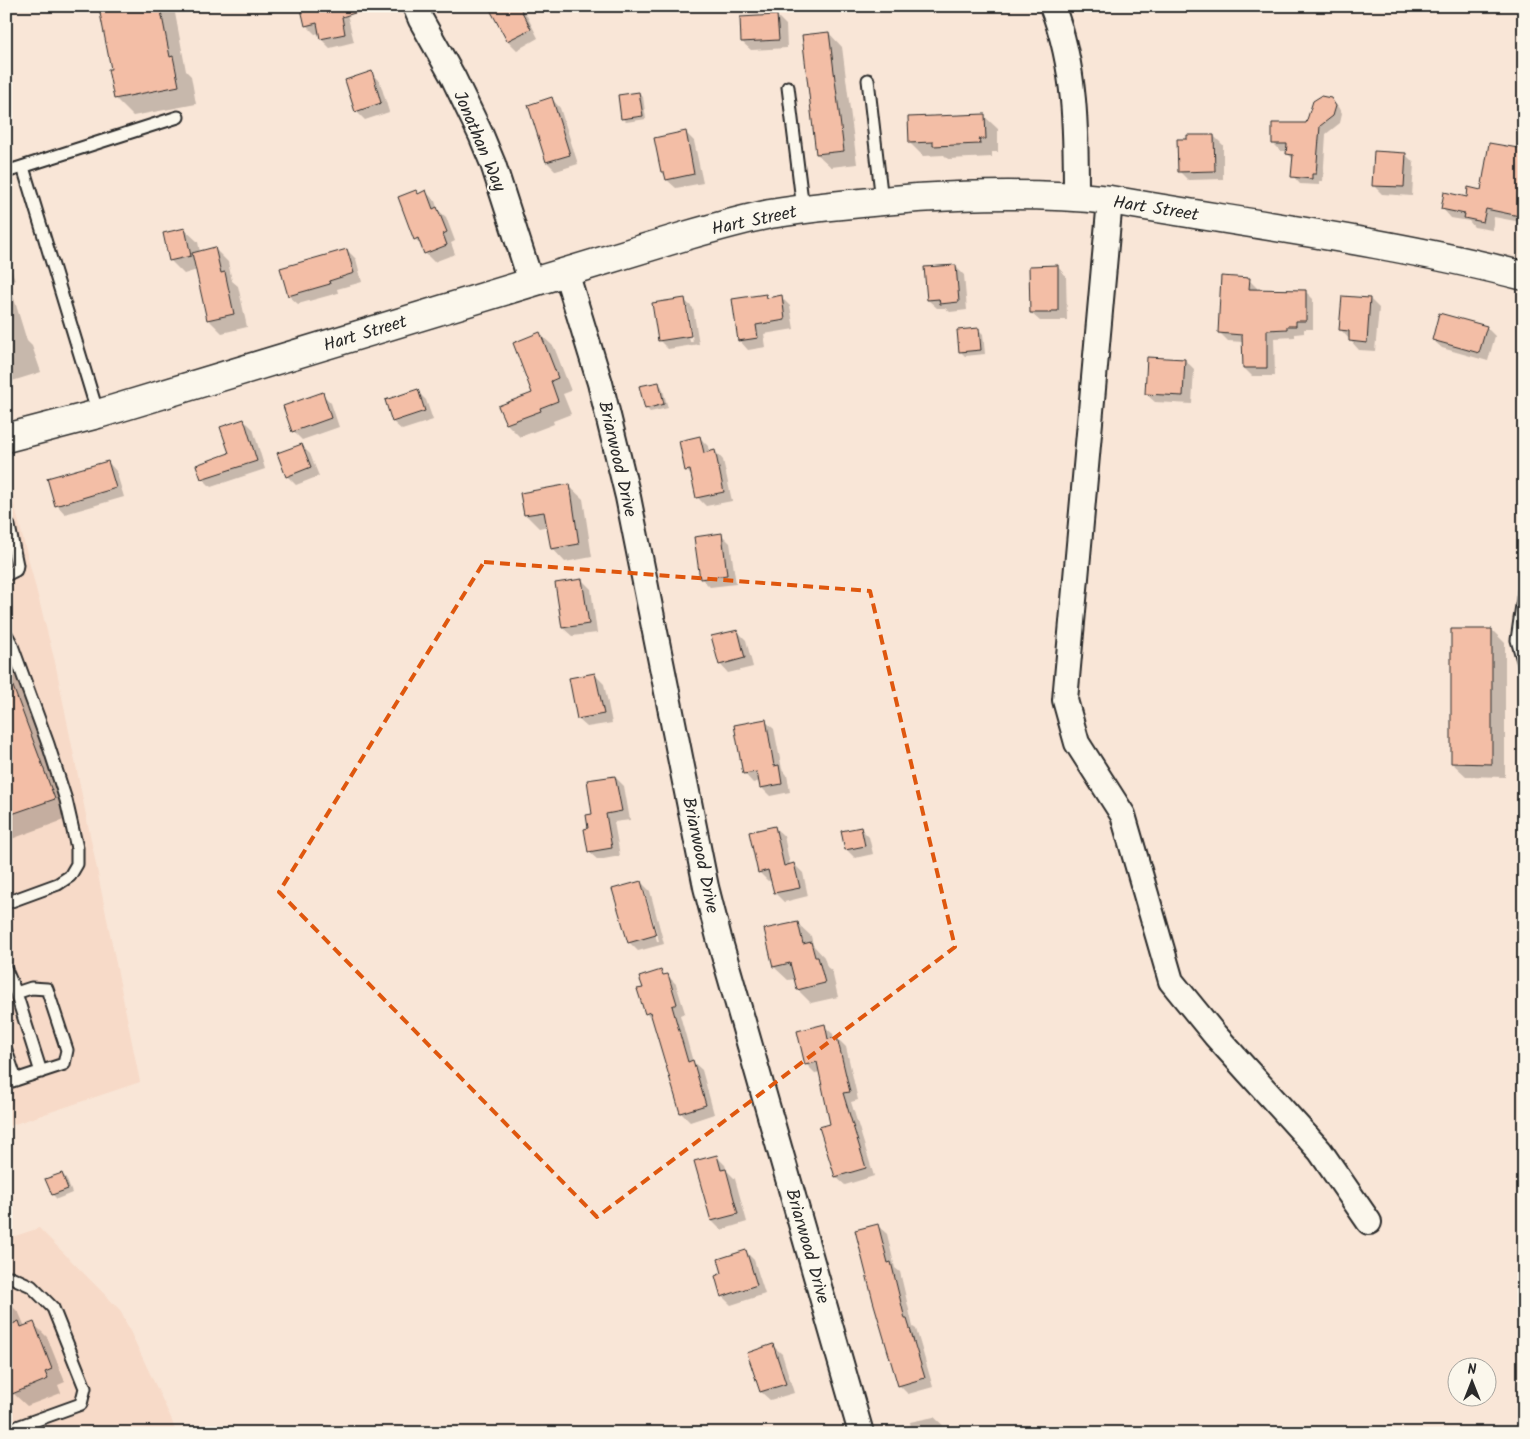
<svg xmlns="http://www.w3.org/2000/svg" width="1530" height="1439" font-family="Kalam,sans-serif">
<rect width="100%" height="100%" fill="#f9e6d7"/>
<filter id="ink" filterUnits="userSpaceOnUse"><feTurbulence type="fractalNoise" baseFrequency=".02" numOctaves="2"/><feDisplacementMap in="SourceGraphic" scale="10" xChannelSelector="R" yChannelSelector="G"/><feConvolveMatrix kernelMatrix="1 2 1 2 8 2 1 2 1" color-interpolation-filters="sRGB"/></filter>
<g filter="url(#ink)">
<!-- built -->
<path fill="#f7dac8" d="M 6,473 L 55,662 L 140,1082 L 6,1127 Z
M 39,1228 L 120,1310 L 171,1418 L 176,1433 L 6,1433 L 6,1239 Z"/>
<!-- shadow -->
<path fill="#0003" fill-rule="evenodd" d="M 99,6 L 179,6 L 174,8 L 186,71 L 191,76 L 196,104 L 133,116 L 115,98 L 112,70 Z
M 345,6 L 354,42 L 330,48 L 321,39 L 320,33 L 315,34 L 306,25 Z
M 490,6 L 522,6 L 538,38 L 517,50 L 508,41 Z
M 777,16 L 786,25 L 787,48 L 751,50 L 742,42 Z
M 829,33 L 842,47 L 857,164 L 831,167 L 817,154 Z
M 371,73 L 380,82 L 389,112 L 365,120 L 356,111 Z
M 639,93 L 643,97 L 646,119 L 626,122 L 622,118 Z
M 552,99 L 560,108 L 578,164 L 556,171 L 547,162 L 530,106 Z
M 1330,99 L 1338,107 L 1342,114 L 1340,123 L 1326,134 L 1323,181 L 1319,181 L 1319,185 L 1300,184 L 1293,176 L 1294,160 L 1288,154 L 1288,151 L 1281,151 L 1274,144 L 1307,124 Z
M 984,116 L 998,129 L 998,152 L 992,152 L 992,157 L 948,159 L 944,155 L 923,156 L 910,143 Z
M 685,132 L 694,141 L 703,183 L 676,188 L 667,180 L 666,176 L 662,172 Z
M 1214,136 L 1223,145 L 1223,179 L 1188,180 L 1179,171 Z
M 1405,154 L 1414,163 L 1412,196 L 1382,194 L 1373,185 Z
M 1524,179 L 1524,225 L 1521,222 L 1494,217 L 1492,230 L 1474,227 L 1469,221 L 1451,218 L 1443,209 L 1482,191 Z
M 416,191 L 419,194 L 426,192 L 435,201 L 438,210 L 446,217 L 455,241 L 451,243 L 455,254 L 434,262 L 425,253 L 422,245 L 415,239 Z
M 184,229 L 198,242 L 200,252 L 215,249 L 228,262 L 232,281 L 238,286 L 247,327 L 222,333 L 208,319 L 197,270 L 184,274 L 170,260 Z
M 347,250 L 356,259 L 362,282 L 337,289 L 338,293 L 298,304 L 289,296 Z
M 6,254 L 15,280 L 9,282 L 27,341 L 32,346 L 41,372 L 6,383 Z
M 955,266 L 964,275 L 967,310 L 950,312 L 945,308 L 937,308 L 928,300 Z
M 1058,267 L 1066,276 L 1067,320 L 1061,320 L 1061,321 L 1040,321 L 1031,313 Z
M 1249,280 L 1257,288 L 1257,290 L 1305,291 L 1313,299 L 1313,329 L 1304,329 L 1304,333 L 1295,334 L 1295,337 L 1274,338 L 1275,376 L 1252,376 L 1244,368 L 1243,342 L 1228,341 L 1220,333 Z
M 766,296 L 769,299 L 781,297 L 790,306 L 794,329 L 764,334 L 766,347 L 748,350 L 740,341 Z
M 1370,299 L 1379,308 L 1375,351 L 1359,350 L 1341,330 Z
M 684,300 L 693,308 L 699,344 L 668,349 L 659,340 ZM 685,308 L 688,308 L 693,342 L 690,342 Z
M 1486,327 L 1495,336 L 1488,361 L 1442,348 L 1433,340 Z
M 979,330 L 983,334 L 985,354 L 965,356 L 961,352 Z
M 540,334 L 554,347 L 571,391 L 563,394 L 571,414 L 553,421 L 554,424 L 520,437 L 507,424 L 534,393 Z
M 1185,360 L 1194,369 L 1192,404 L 1155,402 L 1146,394 Z
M 658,383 L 662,387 L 668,408 L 650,412 L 646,408 Z
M 417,391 L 426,400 L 433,420 L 402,430 L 393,422 L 386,401 Z
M 322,394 L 331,403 L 339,427 L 302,440 L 293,431 Z
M 244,420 L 253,429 L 265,469 L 211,487 L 202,478 L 230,454 Z
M 700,438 L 709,447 L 710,452 L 715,451 L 723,460 L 732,501 L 706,506 L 697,497 L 693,477 L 686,470 Z
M 301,445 L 310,454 L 319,476 L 296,485 L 287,476 Z
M 108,462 L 116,471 L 124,497 L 65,514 L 57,505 Z
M 569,486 L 583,499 L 592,557 L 565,562 L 552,548 L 548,526 L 539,528 L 525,514 Z
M 721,534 L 730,543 L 736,584 L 710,587 L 701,578 Z
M 582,580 L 591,589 L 597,633 L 572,636 L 563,628 Z
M 1492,630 L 1505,643 L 1505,777 L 1466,776 L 1452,763 Z
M 737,631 L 746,640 L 753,667 L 728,673 L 720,664 Z
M 6,648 L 11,653 L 72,817 L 6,841 Z
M 595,675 L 604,684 L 612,723 L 587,727 L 578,719 Z
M 765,721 L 774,729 L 782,769 L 787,775 L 790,792 L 770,796 L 761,787 L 760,781 L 753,783 L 745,774 L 736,726 Z
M 615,777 L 624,786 L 630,820 L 614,822 L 620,856 L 598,860 L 589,852 L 594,815 Z
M 775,828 L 784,836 L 790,865 L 794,864 L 803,873 L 808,896 L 784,902 L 775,893 L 772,880 L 768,881 L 759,872 Z
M 860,828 L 869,837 L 873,854 L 855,858 L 846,849 Z
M 641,882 L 650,891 L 664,944 L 638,951 L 629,942 ZM 643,891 L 645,891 L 659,941 L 657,941 Z
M 797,923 L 811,936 L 813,945 L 824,957 L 827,967 L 832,971 L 838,997 L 811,1003 L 798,990 L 795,979 L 788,980 L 774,967 L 766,930 Z
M 661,972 L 665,976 L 667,975 L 676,984 L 685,1013 L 680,1015 L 693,1062 L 702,1070 L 714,1114 L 690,1122 L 681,1113 L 653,1020 L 646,1013 L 644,988 Z
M 824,1026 L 833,1034 L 834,1039 L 837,1038 L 846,1047 L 858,1100 L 851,1102 L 874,1176 L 845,1185 L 836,1177 L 821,1128 L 832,1124 L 820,1072 L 815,1073 L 806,1064 Z
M 716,1156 L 725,1165 L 727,1171 L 735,1179 L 747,1222 L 721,1230 L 712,1221 Z
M 62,1174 L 66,1178 L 72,1193 L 57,1199 L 53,1195 Z
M 878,1226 L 887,1234 L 895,1268 L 900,1272 L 913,1327 L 916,1329 L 933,1387 L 908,1394 L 899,1385 Z
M 745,1251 L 754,1260 L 765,1294 L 731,1305 L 722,1296 L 724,1274 Z
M 6,1300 L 19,1313 L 25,1327 L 34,1324 L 47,1337 L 65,1382 L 58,1385 L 61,1393 L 27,1406 L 14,1394 L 12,1395 L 6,1389 Z
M 773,1346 L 782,1354 L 794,1393 L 770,1400 L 761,1392 Z
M 934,1417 L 948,1430 L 948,1433 L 912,1433 L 910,1422 Z"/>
<!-- building -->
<path fill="#f3bea6" stroke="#2b2b2b" d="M 110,6 L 160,6 L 170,57 L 173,56 L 179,86 L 114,99 L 108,69 L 111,69 L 99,8 Z
M 311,6 L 358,6 L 358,12 L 342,17 L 345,34 L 320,39 L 317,23 L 305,26 L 301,9 Z
M 488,6 L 519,6 L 531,29 L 507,41 Z
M 777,15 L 779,40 L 741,42 L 740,17 Z
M 829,32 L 844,151 L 816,154 L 802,35 Z
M 372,71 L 381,103 L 355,112 L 345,80 Z
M 639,92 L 643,116 L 621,119 L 618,95 Z
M 1321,96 L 1331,98 L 1336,106 L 1333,116 L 1320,126 L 1316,174 L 1312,174 L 1312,179 L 1291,177 L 1293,155 L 1286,154 L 1287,144 L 1272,144 L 1272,123 L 1306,123 L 1313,101 Z
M 552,97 L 570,155 L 546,162 L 528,105 Z
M 985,114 L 986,139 L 979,139 L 980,144 L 933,146 L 933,142 L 909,143 L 908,117 Z
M 686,131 L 694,174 L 666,180 L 664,172 L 661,172 L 654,138 Z
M 1187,135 L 1214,135 L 1215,171 L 1178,172 L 1177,139 L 1187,139 Z
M 1489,143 L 1524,149 L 1524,217 L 1486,209 L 1483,222 L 1464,218 L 1465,214 L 1441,209 L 1444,192 L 1467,197 L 1468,187 L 1481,190 Z
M 1374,151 L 1406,153 L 1404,187 L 1372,186 Z
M 416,190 L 418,194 L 426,190 L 433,209 L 437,207 L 447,232 L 443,234 L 447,245 L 424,254 L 418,238 L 414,240 L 398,197 Z
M 185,228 L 191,256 L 169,261 L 163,233 Z
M 215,247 L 221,273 L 225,272 L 234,314 L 207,320 L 192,253 Z
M 347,249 L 354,273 L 329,281 L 330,284 L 288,296 L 280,268 Z
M 956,265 L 959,302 L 940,304 L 939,299 L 927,300 L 924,267 Z
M 1058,265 L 1058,311 L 1052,311 L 1052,313 L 1030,313 L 1029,266 Z
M 1221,276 L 1250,278 L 1249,289 L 1306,290 L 1306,321 L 1296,321 L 1296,326 L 1287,326 L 1287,329 L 1267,330 L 1267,368 L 1243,368 L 1242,335 L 1218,333 Z
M 766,294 L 767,298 L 782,295 L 785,320 L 756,325 L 758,338 L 738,341 L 732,299 Z
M 1342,296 L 1370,298 L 1367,343 L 1349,341 L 1349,331 L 1339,330 Z
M 685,298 L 691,336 L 658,341 L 652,303 Z
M 1439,313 L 1487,326 L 1479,353 L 1432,340 Z
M 979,328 L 981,350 L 959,352 L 957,330 Z
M 540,332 L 558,378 L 551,381 L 558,401 L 540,408 L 541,411 L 506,424 L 498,406 L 532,393 L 513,343 Z
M 1147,357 L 1185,359 L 1183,396 L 1145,394 Z
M 659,382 L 664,404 L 645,409 L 639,386 Z
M 418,389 L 425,411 L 392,422 L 385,400 Z
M 323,392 L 331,418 L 292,432 L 283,406 Z
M 244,419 L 257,461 L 201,479 L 196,465 L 229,453 L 220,427 Z
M 700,436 L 704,453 L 715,450 L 724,492 L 696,498 L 690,470 L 685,471 L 679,441 Z
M 302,444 L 311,467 L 286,477 L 277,453 Z
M 108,461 L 116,488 L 55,506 L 47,478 Z
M 570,484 L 579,544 L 551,549 L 544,512 L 524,515 L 520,493 Z
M 722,533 L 727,575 L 700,579 L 694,537 Z
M 582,579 L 589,624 L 562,628 L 555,583 Z
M 1451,629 L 1492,629 L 1492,764 L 1451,763 Z
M 738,630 L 745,658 L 719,665 L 711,636 Z
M 6,673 L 8,673 L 55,799 L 6,816 Z
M 595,673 L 604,714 L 577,719 L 569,678 Z
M 766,719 L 774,766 L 779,765 L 782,784 L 760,788 L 757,772 L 743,774 L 734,725 Z
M 615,776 L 622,811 L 606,814 L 612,848 L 588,852 L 584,829 L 588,828 L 586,815 L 592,814 L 587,780 Z
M 775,826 L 784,866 L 794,863 L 800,888 L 774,893 L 768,870 L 758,873 L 749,832 Z
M 861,827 L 865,846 L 845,850 L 841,831 Z
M 641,881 L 656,935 L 628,943 L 612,889 Z
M 798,922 L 803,944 L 811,942 L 815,957 L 818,957 L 825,983 L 797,990 L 790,963 L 773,967 L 764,929 Z
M 661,970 L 663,975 L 668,974 L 677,1004 L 672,1006 L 688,1062 L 693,1060 L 706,1105 L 680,1113 L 650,1012 L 645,1014 L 637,989 L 643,988 L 639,977 Z
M 825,1024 L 828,1039 L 837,1037 L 850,1092 L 843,1093 L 866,1168 L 835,1177 L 819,1127 L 830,1124 L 817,1062 L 805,1065 L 797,1031 Z
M 717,1155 L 721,1170 L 726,1169 L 738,1214 L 711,1221 L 694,1161 Z
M 62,1173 L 68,1189 L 52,1195 L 45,1179 Z
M 878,1224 L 888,1263 L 891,1262 L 905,1319 L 907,1319 L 925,1378 L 898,1386 L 873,1301 L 855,1230 Z
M 746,1250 L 757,1285 L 721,1297 L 715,1276 L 722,1273 L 718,1259 Z
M 19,1321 L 21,1327 L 34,1322 L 52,1369 L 45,1372 L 48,1379 L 12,1394 L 6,1379 L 6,1327 Z
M 773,1344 L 786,1384 L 760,1392 L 747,1353 Z"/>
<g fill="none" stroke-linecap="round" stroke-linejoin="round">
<!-- lane casing -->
<g stroke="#2b2b2b" stroke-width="15">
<path id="lane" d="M 868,80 L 882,201
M 788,87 L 803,209
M 23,167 L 98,414
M 6,172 L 178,117
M 6,524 L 9,526 L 17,565 L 16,570 L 6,575
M 1524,591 L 1517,640 L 1524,664
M 6,634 L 11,643 L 48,744 L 66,800 L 77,848 L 77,864 L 70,876 L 58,884 L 6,903
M 6,970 L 16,993 L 31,988 L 47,989 L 67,1050 L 64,1064 L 6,1083
M 16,993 L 41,1072
M 6,1050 L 16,1080
M 6,1279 L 11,1277 L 31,1286 L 53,1308 L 85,1388 L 81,1404 L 6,1431"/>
</g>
<!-- street casing -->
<g stroke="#2b2b2b" stroke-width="28">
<path id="street" d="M 415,6 L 421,20 L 453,77 L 481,135 L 493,164 L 531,282
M 1052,6 C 1076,67 1076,132 1076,196
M 1110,200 L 1065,700 L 1077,743 L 1123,815 L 1171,981 L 1215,1035 L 1320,1151 L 1369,1222
M 566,272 L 600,383 L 628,497 L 706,887 L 719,938 L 861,1433"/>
</g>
<!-- secondary casing -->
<g stroke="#2b2b2b" stroke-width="31">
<path id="secondary" d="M 6,438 L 98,414 L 685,236 C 713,228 741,220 770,214 C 818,206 868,202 917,198 C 982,194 1045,193 1110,200 C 1248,224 1388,241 1524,276"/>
</g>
<!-- lane -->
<use href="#lane" stroke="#fbf7ec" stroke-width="11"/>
<!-- street -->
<use href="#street" stroke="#fbf7ec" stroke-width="24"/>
<!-- secondary -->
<use href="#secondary" stroke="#fbf7ec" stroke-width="28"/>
</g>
</g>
<!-- marked area -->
<path fill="none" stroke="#df570e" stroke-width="4" stroke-dasharray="10 6" stroke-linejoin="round" d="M 484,562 L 870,591 L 955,947 L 597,1217 L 279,892 Z"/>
<g text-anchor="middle" stroke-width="4" stroke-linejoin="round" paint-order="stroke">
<!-- street labels -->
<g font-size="18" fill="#2b2b2b" stroke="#fbf7ec">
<text transform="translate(480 141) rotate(67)" y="6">Jonathan Way</text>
<text transform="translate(1156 208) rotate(9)" y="6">Hart Street</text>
<text transform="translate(754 220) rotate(-12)" y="6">Hart Street</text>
<text transform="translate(365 333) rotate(-17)" y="6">Hart Street</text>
<text transform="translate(618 459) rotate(77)" y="6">Briarwood Drive</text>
<text transform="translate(701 855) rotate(78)" y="6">Briarwood Drive</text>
<text transform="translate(808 1246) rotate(74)" y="6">Briarwood Drive</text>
</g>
</g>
<!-- margin -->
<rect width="1530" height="1439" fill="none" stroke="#fbf7ec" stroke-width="25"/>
<rect x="12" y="12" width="1505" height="1414" fill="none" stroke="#2b2b2b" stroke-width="2" filter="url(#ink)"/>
<!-- north arrow -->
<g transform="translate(1472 1382)"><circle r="24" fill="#fbf7ec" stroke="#a8a59f"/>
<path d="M0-4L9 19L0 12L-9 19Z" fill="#2b2b2b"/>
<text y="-8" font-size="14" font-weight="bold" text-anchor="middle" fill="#2b2b2b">N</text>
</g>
</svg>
